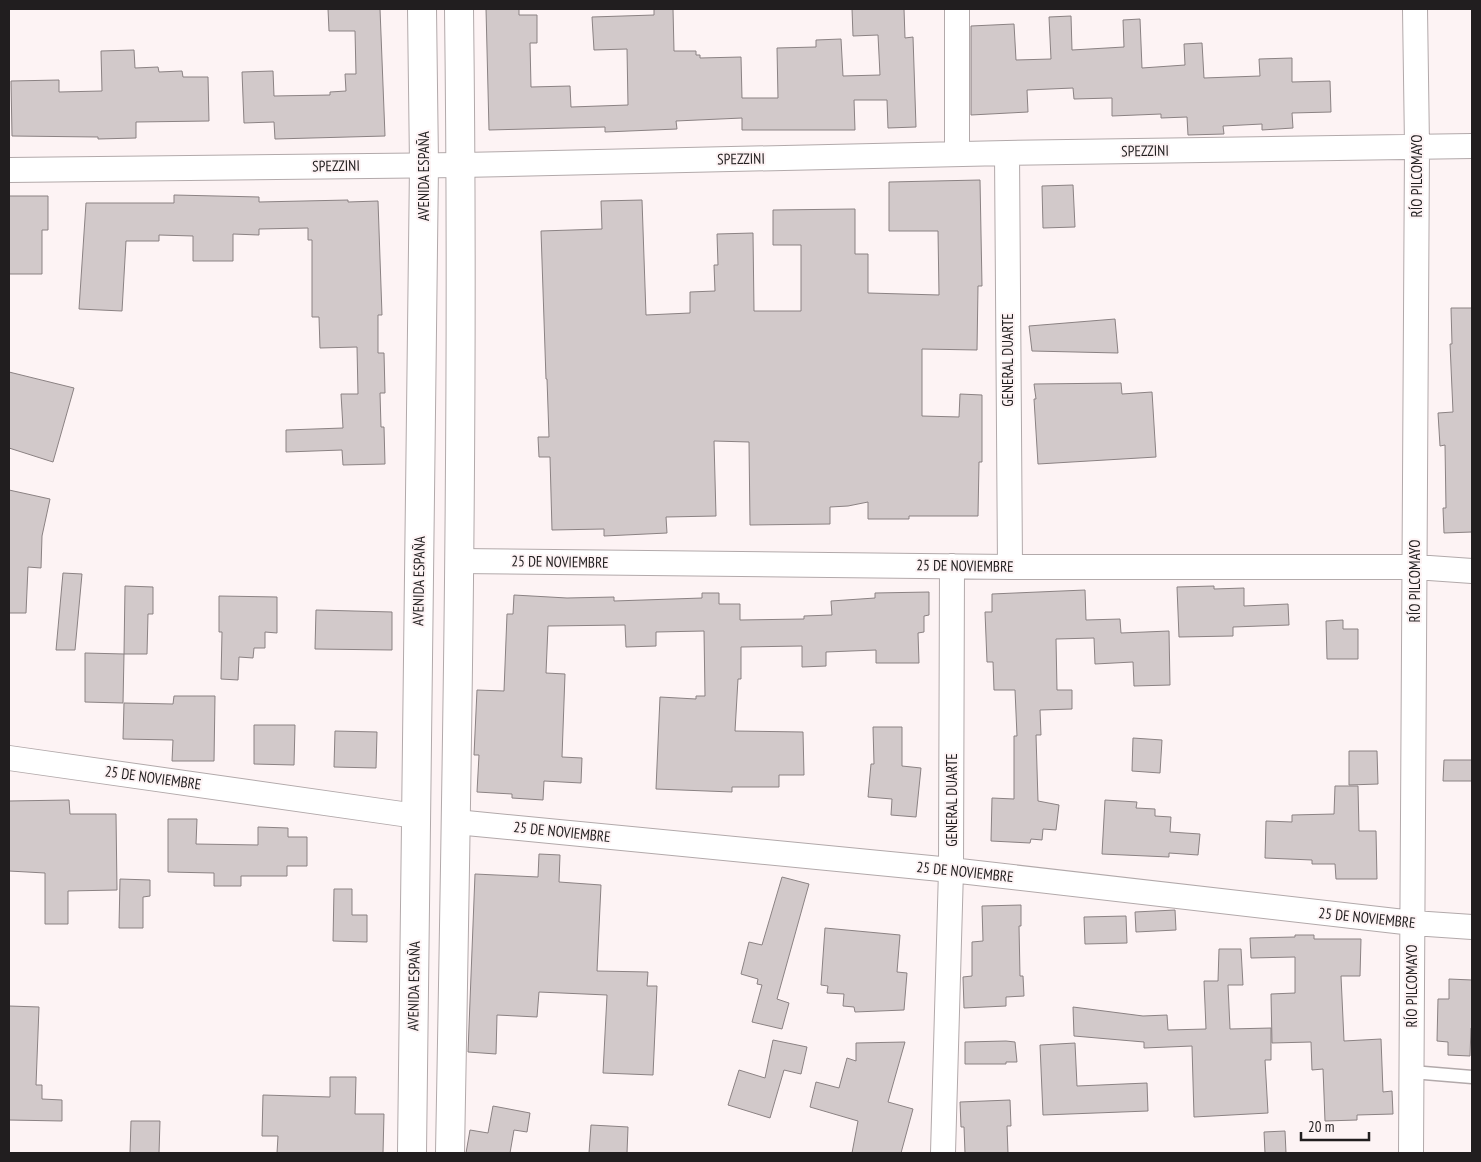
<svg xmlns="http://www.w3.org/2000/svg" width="1481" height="1162" font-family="'PT Sans Narrow',sans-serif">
<rect width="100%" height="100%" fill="#fdf3f4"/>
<!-- building -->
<path fill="#d2c9ca" stroke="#8b8283" d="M 328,9 L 380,9 L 385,136 L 275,139 L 274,122 L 244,123 L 242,72 L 273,71 L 274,96 L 330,95 L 330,92 L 346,91 L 345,74 L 356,74 L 355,31 L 329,31 Z
M 486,9 L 519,9 L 519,15 L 537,15 L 537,43 L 530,43 L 531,87 L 570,86 L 571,107 L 628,105 L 627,49 L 594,50 L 592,17 L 654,15 L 654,9 L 673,9 L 674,51 L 696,51 L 696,55 L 700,55 L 700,58 L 741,57 L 742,98 L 778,98 L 777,48 L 816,47 L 816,40 L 841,39 L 843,76 L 880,75 L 878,35 L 853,36 L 852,9 L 904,9 L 905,38 L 913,37 L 916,127 L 888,128 L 887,100 L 854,100 L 855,130 L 742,130 L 742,118 L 676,121 L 677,129 L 605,132 L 605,127 L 489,130 Z
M 1071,16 L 1072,50 L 1124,47 L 1123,20 L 1140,19 L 1142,68 L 1185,65 L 1184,44 L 1202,43 L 1204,78 L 1260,76 L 1259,59 L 1292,58 L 1292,82 L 1330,81 L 1331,112 L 1292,113 L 1293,128 L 1262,130 L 1262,124 L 1223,126 L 1224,134 L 1188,135 L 1187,117 L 1161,118 L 1161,114 L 1112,116 L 1112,98 L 1074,99 L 1073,88 L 1027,90 L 1028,112 L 971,115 L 971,26 L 1014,24 L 1016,60 L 1051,59 L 1049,17 Z
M 134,50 L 135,68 L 158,67 L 159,72 L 182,71 L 183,77 L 208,77 L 209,121 L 136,122 L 136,138 L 98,139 L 98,137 L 12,136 L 11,81 L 59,80 L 59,92 L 102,91 L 101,51 Z
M 980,180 L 982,286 L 978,286 L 977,350 L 922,349 L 922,416 L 959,417 L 960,394 L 982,395 L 982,462 L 979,462 L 978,516 L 909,516 L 909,519 L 868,519 L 868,502 L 848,506 L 830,507 L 830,524 L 750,525 L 749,442 L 714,441 L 716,516 L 666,517 L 667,533 L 604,536 L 604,529 L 552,530 L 550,457 L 539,457 L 538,437 L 549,437 L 547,379 L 546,379 L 541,231 L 602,229 L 601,201 L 642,200 L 646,315 L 690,313 L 690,292 L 715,291 L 714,265 L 718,265 L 717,234 L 753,233 L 754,311 L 801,311 L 801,245 L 773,245 L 773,210 L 855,209 L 855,254 L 868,254 L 868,293 L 939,295 L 938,231 L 889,231 L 889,182 Z
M 1073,185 L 1075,227 L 1043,228 L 1042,186 Z
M 174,195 L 259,197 L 259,202 L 348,200 L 348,202 L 378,201 L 382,315 L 378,315 L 378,353 L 384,353 L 385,393 L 380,393 L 381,427 L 384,427 L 385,464 L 343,465 L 342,450 L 286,452 L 286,430 L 343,428 L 341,394 L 358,394 L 357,347 L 320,348 L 319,317 L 312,317 L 312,240 L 308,240 L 308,228 L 259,229 L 259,235 L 233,234 L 233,261 L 193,261 L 193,236 L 159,235 L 159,241 L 126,241 L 122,311 L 79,309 L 86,203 L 174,203 Z
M 9,196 L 48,196 L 48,230 L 42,230 L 42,274 L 9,274 Z
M 1451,308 L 1472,308 L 1472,532 L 1444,533 L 1443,508 L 1446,508 L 1445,445 L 1440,446 L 1438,413 L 1453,412 L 1450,344 L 1452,344 Z
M 1115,319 L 1118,353 L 1032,351 L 1029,326 Z
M 9,372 L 74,388 L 53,462 L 9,448 Z
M 1121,383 L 1122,394 L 1152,392 L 1156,457 L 1038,464 L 1034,399 L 1036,399 L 1034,384 Z
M 9,490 L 50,499 L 42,536 L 41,568 L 28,567 L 26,613 L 9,613 Z
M 63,573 L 82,574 L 75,650 L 56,650 Z
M 125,586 L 153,587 L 153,614 L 148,614 L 147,654 L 124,654 Z
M 1214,586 L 1214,589 L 1244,588 L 1244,606 L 1288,604 L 1289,625 L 1233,627 L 1233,636 L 1179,637 L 1177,587 Z
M 1085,590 L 1086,620 L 1120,619 L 1121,633 L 1169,631 L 1170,685 L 1134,686 L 1133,662 L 1095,664 L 1094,638 L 1056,639 L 1057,690 L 1072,690 L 1072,709 L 1040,710 L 1041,735 L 1036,735 L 1038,801 L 1059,805 L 1056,830 L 1043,829 L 1042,840 L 1031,839 L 1030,843 L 991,841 L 992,798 L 1014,799 L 1014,736 L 1017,736 L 1015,690 L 994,690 L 993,662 L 987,662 L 985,612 L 992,612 L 992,594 Z
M 929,592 L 929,615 L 924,616 L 924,632 L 918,633 L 919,663 L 876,663 L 876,650 L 826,652 L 826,666 L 802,667 L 802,646 L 741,647 L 741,679 L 738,679 L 735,731 L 803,732 L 804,775 L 779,775 L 779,787 L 732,787 L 732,792 L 656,789 L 660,697 L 696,699 L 696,696 L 705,696 L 704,631 L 656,632 L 656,646 L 626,647 L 625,625 L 548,626 L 546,673 L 565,674 L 562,757 L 582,758 L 581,783 L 544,781 L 543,800 L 512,798 L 512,794 L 477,792 L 479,755 L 474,755 L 477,690 L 504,691 L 507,614 L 513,614 L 514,595 L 567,598 L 614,597 L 614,601 L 702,598 L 702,593 L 719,593 L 719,604 L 740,604 L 740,620 L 804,619 L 804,616 L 832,615 L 831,601 L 875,598 L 875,593 Z
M 219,596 L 277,597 L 277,633 L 265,632 L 265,648 L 254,648 L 253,658 L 239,657 L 238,680 L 221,679 L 222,632 L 219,632 Z
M 316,610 L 392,612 L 392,650 L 315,649 Z
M 1343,620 L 1343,629 L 1358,629 L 1358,659 L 1327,659 L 1326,621 Z
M 85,653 L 124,654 L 123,703 L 85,702 Z
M 174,696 L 215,696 L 214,761 L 172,761 L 173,740 L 123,739 L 124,703 L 173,704 Z
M 254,725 L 295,725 L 294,765 L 254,764 Z
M 873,727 L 902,727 L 902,766 L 921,768 L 916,817 L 891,815 L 892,799 L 868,797 L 871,764 L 874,764 Z
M 335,731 L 377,732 L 376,768 L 334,767 Z
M 1133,738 L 1162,740 L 1160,773 L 1132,771 Z
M 1349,751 L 1377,751 L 1378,784 L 1349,785 Z
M 1444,760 L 1472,760 L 1472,781 L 1443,781 Z
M 1335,786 L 1358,786 L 1359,831 L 1376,831 L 1377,879 L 1336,879 L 1335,864 L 1312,864 L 1312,860 L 1265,858 L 1266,821 L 1292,822 L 1292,815 L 1334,814 Z
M 69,800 L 70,814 L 116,814 L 117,890 L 68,891 L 68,924 L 45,924 L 45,873 L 9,871 L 9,801 Z
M 1105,800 L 1137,802 L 1136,808 L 1155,809 L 1155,816 L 1171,817 L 1170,832 L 1200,834 L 1198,855 L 1169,853 L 1169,857 L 1102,854 Z
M 168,819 L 197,819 L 196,844 L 258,845 L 258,827 L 288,828 L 288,837 L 307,837 L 307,866 L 287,866 L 287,876 L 241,876 L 241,886 L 214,886 L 214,873 L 168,872 Z
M 539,854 L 560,855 L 559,882 L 601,885 L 597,971 L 648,972 L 647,986 L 657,986 L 653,1075 L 603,1073 L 607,995 L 539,992 L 537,1017 L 497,1015 L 496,1054 L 468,1052 L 475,874 L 538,877 Z
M 782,877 L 809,884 L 777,999 L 789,1003 L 782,1029 L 752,1022 L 762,985 L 757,984 L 758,979 L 741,974 L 749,942 L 762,945 Z
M 120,879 L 150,880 L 150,896 L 143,897 L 143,928 L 119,928 Z
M 334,889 L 352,889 L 352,915 L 367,915 L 367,942 L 333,941 Z
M 1021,905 L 1021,926 L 1019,926 L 1020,976 L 1023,976 L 1024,996 L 1006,997 L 1006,1006 L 964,1008 L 963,977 L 972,976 L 972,942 L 983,941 L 982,906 Z
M 1175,910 L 1176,930 L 1136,932 L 1135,912 Z
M 1126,916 L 1127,943 L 1085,944 L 1084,917 Z
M 825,928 L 900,935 L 897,972 L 907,973 L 904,1010 L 855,1012 L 854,1007 L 843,1006 L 844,994 L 827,993 L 828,986 L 821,985 Z
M 1295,935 L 1314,935 L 1314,939 L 1361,939 L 1360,976 L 1341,976 L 1344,1041 L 1381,1039 L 1383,1092 L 1392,1091 L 1393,1114 L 1357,1115 L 1357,1120 L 1325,1121 L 1323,1069 L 1312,1070 L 1311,1042 L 1272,1043 L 1271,994 L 1295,993 L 1295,957 L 1251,958 L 1250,938 L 1295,937 Z
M 1219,949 L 1241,949 L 1243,985 L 1228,985 L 1230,1029 L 1271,1028 L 1271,1060 L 1265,1060 L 1268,1113 L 1194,1117 L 1192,1046 L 1144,1048 L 1144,1042 L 1074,1036 L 1073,1007 L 1143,1016 L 1167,1015 L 1168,1030 L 1206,1029 L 1204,981 L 1218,981 Z
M 1449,979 L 1472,980 L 1472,1029 L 1471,1028 L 1470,1056 L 1448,1055 L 1448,1042 L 1437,1041 L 1438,999 L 1449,999 Z
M 9,1006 L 39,1007 L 36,1085 L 42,1085 L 42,1099 L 62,1100 L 62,1121 L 9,1120 Z
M 773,1040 L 807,1047 L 801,1074 L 784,1070 L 770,1118 L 728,1105 L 739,1070 L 765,1078 Z
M 1006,1041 L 1015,1042 L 1017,1062 L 1006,1062 L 1006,1064 L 965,1064 L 965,1042 Z
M 905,1042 L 888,1102 L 913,1109 L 901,1153 L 852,1153 L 858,1121 L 810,1107 L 816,1082 L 839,1088 L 847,1058 L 856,1061 L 856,1043 Z
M 1075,1043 L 1077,1086 L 1147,1083 L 1148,1111 L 1043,1115 L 1040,1045 Z
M 330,1077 L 356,1077 L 355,1114 L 384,1114 L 383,1153 L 277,1153 L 278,1136 L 262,1136 L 263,1095 L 330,1097 Z
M 1010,1100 L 1011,1126 L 1007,1126 L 1008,1153 L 965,1153 L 964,1127 L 961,1127 L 960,1102 Z
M 493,1106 L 530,1113 L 527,1132 L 514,1130 L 510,1153 L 466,1153 L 470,1130 L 488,1133 Z
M 131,1121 L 160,1121 L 159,1153 L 130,1153 Z
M 591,1125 L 628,1127 L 627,1153 L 589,1153 Z
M 1285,1131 L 1286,1153 L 1265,1153 L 1264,1132 Z"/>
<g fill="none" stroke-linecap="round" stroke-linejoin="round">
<!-- service casing -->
<g stroke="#b2a9aa" stroke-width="15">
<path id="service" d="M 1412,1072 L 1472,1077"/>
</g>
<!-- minor casing -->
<g stroke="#b2a9aa" stroke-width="26">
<path id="minor" d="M 957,9 L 957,154
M 1007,153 L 1010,567
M 9,170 L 461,165 L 1007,153 L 1472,146
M 458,561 L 1010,567 L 1415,567 L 1472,571
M 9,758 L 416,816
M 456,822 L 951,870 L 1413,923 L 1472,927
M 943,1153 L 951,870 L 952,566
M 1411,1153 L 1417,146 L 1415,9"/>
</g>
<!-- tertiary casing -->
<g stroke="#b2a9aa" stroke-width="30">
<path id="tertiary" d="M 412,1153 L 424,165 L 422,9
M 450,1153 C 457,772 464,390 459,9"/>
</g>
<!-- service -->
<use href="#service" stroke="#fff" stroke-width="12"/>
<!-- minor -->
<use href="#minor" stroke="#fff" stroke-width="24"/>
<!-- tertiary -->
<use href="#tertiary" stroke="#fff" stroke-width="28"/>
</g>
<g text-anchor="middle" stroke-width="4" stroke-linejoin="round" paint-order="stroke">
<!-- street labels -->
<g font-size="15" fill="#211e1f" stroke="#fdf3f4">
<text transform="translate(1145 151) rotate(-1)" y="5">SPEZZINI</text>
<text transform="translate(741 159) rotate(-1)" y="5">SPEZZINI</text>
<text transform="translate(336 166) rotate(-1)" y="5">SPEZZINI</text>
<text transform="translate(424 176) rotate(-90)" y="5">AVENIDA ESPAÑA</text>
<text transform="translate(1417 176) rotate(-90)" y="5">RÍO PILCOMAYO</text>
<text transform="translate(1008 360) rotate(-90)" y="5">GENERAL DUARTE</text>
<text transform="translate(560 562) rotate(1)" y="5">25 DE NOVIEMBRE</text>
<text transform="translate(965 566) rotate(1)" y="5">25 DE NOVIEMBRE</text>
<text transform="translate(419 581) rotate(-89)" y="5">AVENIDA ESPAÑA</text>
<text transform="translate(1415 581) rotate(-90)" y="5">RÍO PILCOMAYO</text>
<text transform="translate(153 778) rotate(8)" y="5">25 DE NOVIEMBRE</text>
<text transform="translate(952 800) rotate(-90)" y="5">GENERAL DUARTE</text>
<text transform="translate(562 832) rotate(6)" y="5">25 DE NOVIEMBRE</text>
<text transform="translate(965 872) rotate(6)" y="5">25 DE NOVIEMBRE</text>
<text transform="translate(1367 918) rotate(6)" y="5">25 DE NOVIEMBRE</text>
<text transform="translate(414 986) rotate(-89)" y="5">AVENIDA ESPAÑA</text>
<text transform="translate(1412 986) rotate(-90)" y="5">RÍO PILCOMAYO</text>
</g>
</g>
<!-- border -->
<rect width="1481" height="1162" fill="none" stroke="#211e1f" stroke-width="20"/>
<!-- scale -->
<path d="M1301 1132v8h68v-8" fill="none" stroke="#211e1f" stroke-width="2.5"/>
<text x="1308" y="1132" font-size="15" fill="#211e1f" stroke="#fdf3f4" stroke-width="4" paint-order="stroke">20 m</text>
</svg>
